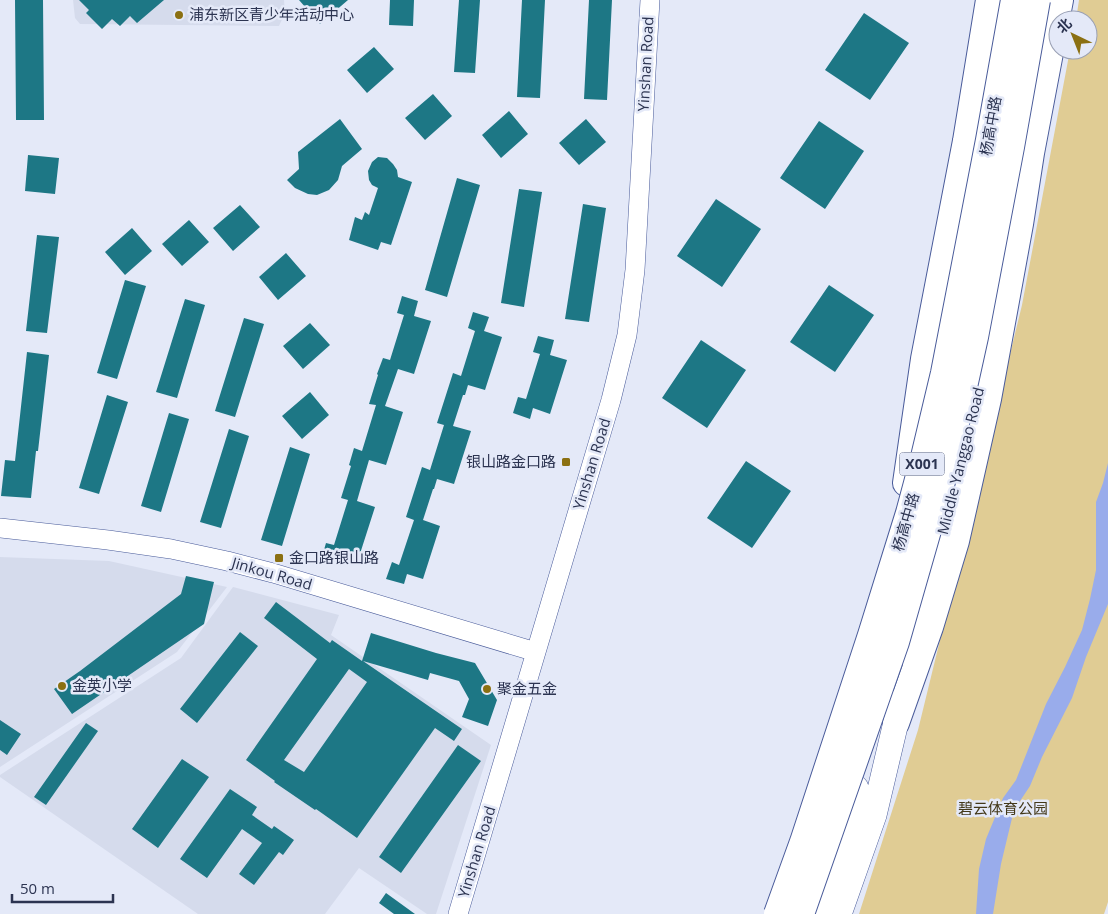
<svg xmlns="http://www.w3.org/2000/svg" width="1108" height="914" font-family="'Open Sans','Noto Sans SC',sans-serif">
<rect width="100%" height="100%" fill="#e4e9f8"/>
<!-- built -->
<path fill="#d5dbec" d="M 73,0 L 284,0 L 285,13 L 279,26 L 80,24 L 75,18 Z
M 0,557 L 109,561 L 227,587 L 177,652 L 0,767 Z
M 233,587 L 339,615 L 331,635 L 491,745 L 436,914 L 427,914 L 359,868 L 325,914 L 198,914 L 0,777 L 0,775 L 181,658 Z"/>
<!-- green -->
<path fill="#e0cc94" d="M 1079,0 L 1108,0 L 1108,902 L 1104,914 L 859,914 L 918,730 L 1022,305 L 1070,50 L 1088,50 L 1088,20 L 1076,20 Z"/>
<!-- water -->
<path fill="#99aceb" d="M 1108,463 L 1108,604 L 1086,657 L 1072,698 L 1042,757 L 1030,786 L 1020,801 L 1013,814 L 1001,864 L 993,914 L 976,914 L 979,869 L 986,839 L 1003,798 L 1016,780 L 1046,704 L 1065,667 L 1082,630 L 1090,599 L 1096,570 L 1096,502 L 1103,483 Z"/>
<!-- building -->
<path fill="#1d7785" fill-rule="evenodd" d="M 15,0 L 43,0 L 44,120 L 16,120 Z
M 79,0 L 164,0 L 137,23 L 130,16 L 120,26 L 112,19 L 102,29 L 86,13 L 89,10 Z
M 299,0 L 348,0 L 320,24 Z
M 390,0 L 414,0 L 413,26 L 389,25 Z
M 459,0 L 480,0 L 475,73 L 454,72 Z
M 522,0 L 545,0 L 540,98 L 517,97 Z
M 589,0 L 612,0 L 607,100 L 584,99 Z
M 864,13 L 909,43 L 870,100 L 825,70 Z
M 374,47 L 394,69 L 367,93 L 347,70 Z
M 433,94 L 452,116 L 425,140 L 405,118 Z
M 509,111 L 528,134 L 501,158 L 482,135 Z
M 340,119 L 362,149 L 342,166 L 338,180 L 329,190 L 317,195 L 308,194 L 295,188 L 287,180 L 299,169 L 298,152 Z
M 586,119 L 606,142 L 579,165 L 559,143 Z
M 819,121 L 864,151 L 825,209 L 780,178 Z
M 28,155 L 59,158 L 55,194 L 25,191 Z
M 378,157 L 387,158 L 393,164 L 397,170 L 398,177 L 412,182 L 391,245 L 381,242 L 378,250 L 349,240 L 355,217 L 362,220 L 365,212 L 369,215 L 378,188 L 372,185 L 369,180 L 368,171 L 372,162 Z
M 457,178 L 480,185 L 447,297 L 425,290 Z
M 519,189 L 542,192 L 524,307 L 501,303 Z
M 716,199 L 761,229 L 722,287 L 677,256 Z
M 583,204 L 606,208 L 589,322 L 565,319 Z
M 240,205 L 260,227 L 233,251 L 213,228 Z
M 189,220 L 209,242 L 182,266 L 162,244 Z
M 132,228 L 152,251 L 125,275 L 105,252 Z
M 37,235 L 59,237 L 47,333 L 26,331 Z
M 286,253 L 306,276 L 278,300 L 259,277 Z
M 125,280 L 146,286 L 117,379 L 97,373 Z
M 829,285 L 874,315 L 835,372 L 790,342 Z
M 402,296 L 418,301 L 414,316 L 431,321 L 414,374 L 398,369 L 385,406 L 403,412 L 386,465 L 369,460 L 361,487 L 357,501 L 375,507 L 358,560 L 341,555 L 338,565 L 321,560 L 326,543 L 334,545 L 348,500 L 341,498 L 351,466 L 349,465 L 354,448 L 362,451 L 376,405 L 369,404 L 378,375 L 377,374 L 383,358 L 390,360 L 404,315 L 397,313 Z
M 185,299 L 205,305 L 177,398 L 156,392 Z
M 473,312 L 489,317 L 484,331 L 502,337 L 485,390 L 468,385 L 465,395 L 463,395 L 453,426 L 471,431 L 454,484 L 437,479 L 434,489 L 433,489 L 423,520 L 440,526 L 423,579 L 407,574 L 404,584 L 386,579 L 392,562 L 399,565 L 414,520 L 406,517 L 422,467 L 430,470 L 444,425 L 437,423 L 453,373 L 461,376 L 475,331 L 468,328 Z
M 244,318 L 264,324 L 235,417 L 215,411 Z
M 310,323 L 330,345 L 303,369 L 283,346 Z
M 538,336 L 554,340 L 550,355 L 567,360 L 550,414 L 533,408 L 530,419 L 513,413 L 518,397 L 526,399 L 540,354 L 533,352 Z
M 701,340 L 746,370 L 707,428 L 662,398 Z
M 27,352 L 49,355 L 38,451 L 36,451 L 31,498 L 1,496 L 5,460 L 15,461 Z
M 310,392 L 329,415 L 302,439 L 282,416 Z
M 107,395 L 128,402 L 99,494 L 79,488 Z
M 169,413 L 189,419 L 161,512 L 141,506 Z
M 229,429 L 249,436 L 221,528 L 200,522 Z
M 290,447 L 310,454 L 282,546 L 261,540 Z
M 746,461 L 791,491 L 752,548 L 707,518 Z
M 186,576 L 214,582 L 204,624 L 72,714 L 54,689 L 80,671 L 181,594 Z
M 276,602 L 330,643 L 332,640 L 362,661 L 371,633 L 436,653 L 475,663 L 497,700 L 488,726 L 462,717 L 469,699 L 459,681 L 430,673 L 428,680 L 363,661 L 462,729 L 454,741 L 435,728 L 357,838 L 316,809 L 315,810 L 274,782 L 275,781 L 246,760 L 317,659 L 264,618 ZM 349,669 L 367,682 L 304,772 L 284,760 Z
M 240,632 L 258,646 L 197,723 L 180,709 Z
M 0,720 L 21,734 L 7,755 L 0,750 Z
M 86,723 L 98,731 L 46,805 L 34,797 Z
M 458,745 L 481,761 L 401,873 L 379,857 Z
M 182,759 L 209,777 L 158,848 L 132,829 Z
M 230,789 L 257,807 L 252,815 L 272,829 L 274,826 L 294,840 L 283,855 L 279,852 L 254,885 L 239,874 L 262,843 L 242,829 L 207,878 L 180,859 Z
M 386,893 L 415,914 L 394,914 L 379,903 Z"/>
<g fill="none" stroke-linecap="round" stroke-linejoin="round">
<!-- tertiary casing -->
<g stroke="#495b9a" stroke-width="20">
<path id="tertiary" d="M 0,528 L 108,540 L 171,549 L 227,561 L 273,573 L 536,652
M 458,914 L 611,400 L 627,335 L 635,270 L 650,0"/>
</g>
<!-- primary casing -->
<g stroke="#495b9a" stroke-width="26">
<path id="primary" d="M 911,655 L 919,615 L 955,494
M 817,914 L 843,838 L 856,788
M 839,914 L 874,815 L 901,701"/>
</g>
<!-- trunk casing -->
<g stroke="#495b9a" stroke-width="28">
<path id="trunk" d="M 906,483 L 924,359 L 966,141 L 989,0
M 896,723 L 930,627 L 956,541 L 988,399 L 1020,224 L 1031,153 L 1060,0"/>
</g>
<!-- tertiary -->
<use href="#tertiary" stroke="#fff" stroke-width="19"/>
<!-- primary -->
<use href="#primary" stroke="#fff" stroke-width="25"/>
<!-- trunk -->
<use href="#trunk" stroke="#fff" stroke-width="26"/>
<!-- trunk-bridge casing -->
<g stroke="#495b9a" stroke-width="28" stroke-linecap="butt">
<path id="trunk-bridge" d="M 777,914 L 803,842 L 871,635 L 909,513 L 924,457 L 944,373 L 989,140 L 1014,0
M 801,914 L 896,642 L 947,464 L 975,337 L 1011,147 L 1037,0"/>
</g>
<!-- trunk-bridge -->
<use href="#trunk-bridge" stroke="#fff" stroke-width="26"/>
</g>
<!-- markers -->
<g fill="#8b7012" stroke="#e4e9f8" stroke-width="2">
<circle cx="179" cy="15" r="5"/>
<rect x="561" y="457" width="10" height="10" rx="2.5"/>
<rect x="274" y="553" width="10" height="10" rx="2.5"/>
<circle cx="62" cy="686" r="5"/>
<circle cx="487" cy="689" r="5"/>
</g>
<g text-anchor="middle" stroke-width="5" stroke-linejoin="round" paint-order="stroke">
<!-- shield labels -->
<rect fill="#e4e9f8" stroke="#636a83" stroke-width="1" x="899.5" y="452.5" width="45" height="23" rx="4"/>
<g font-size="14" font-weight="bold" fill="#2c3451">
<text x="922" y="469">X001</text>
</g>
<!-- poi labels -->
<g font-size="15" fill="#2c3451" stroke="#e4e9f8" text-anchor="start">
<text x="189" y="20">浦东新区青少年活动中心</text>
<text x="556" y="467" text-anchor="end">银山路金口路</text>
<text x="289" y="563">金口路银山路</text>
<text x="72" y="691">金英小学</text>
<text x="497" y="694">聚金五金</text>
</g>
<!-- street labels -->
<g font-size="15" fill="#2c3451" stroke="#e4e9f8">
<text transform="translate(646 64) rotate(-87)" y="5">Yinshan Road</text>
<text transform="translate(991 126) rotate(-80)" y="5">杨高中路</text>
<text transform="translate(961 461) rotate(-76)" y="5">Middle Yanggao Road</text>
<text transform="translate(592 464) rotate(-73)" y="5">Yinshan Road</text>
<text transform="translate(906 522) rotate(-74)" y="5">杨高中路</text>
<text transform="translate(272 574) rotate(16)" y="5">Jinkou Road</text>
<text transform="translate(477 852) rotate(-73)" y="5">Yinshan Road</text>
</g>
<!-- park labels -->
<g font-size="15" fill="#433819" stroke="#e4e9f8">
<text x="1003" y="814">碧云体育公园</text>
</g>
</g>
<!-- north arrow -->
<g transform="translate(1073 35) rotate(317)"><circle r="24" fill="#e4e9f8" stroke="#9aa1b5"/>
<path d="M0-4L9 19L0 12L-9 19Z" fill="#8b7012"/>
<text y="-8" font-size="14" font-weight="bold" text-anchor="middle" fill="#2c3451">北</text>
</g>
<!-- scale -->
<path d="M12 894v8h101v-8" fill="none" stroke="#2c3451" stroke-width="2.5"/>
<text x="20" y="894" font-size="15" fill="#2c3451" stroke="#e4e9f8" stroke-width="4" paint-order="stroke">50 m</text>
</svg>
